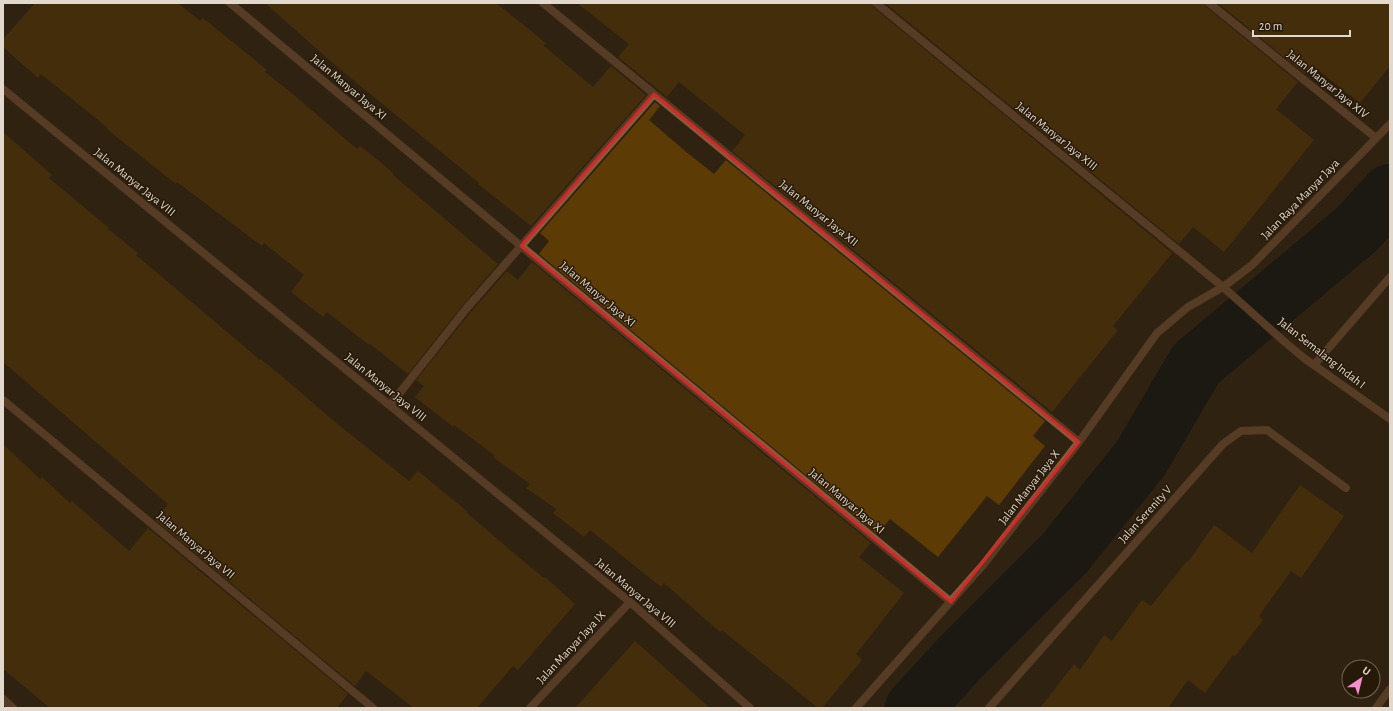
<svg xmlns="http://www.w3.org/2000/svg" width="1393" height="711" font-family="'Alegreya Sans',sans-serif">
<rect width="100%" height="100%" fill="#302211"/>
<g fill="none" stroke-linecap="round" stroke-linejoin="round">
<!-- river -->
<path stroke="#030e12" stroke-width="58" d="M 914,708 L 959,659 L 1064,554 L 1141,458 L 1196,364 L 1357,229 L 1390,193"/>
</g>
<!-- building -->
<path fill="#5d3b05" d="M 35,3 L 178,3 L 200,21 L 203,18 L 267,70 L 265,72 L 294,95 L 357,149 L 360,146 L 379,161 L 394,174 L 393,175 L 498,264 L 462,306 L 408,374 L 370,344 L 369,345 L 327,312 L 323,317 L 291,292 L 304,275 L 264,243 L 262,246 L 177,182 L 176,184 L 138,154 L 107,129 L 108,128 L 41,74 L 38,78 L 3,47 L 3,39 Z
M 265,3 L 496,3 L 546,43 L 544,46 L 593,87 L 611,66 L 646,95 L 531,226 L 478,184 L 479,183 L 336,66 Z
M 577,3 L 871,3 L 873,7 L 1172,253 L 1113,326 L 1118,330 L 1052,412 L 732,151 L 745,135 L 679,82 L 667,97 L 618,57 L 629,44 Z
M 885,3 L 1204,3 L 1206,7 L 1298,82 L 1276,109 L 1314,140 L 1224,252 L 1193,227 L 1179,244 Z
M 1218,3 L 1390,3 L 1390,66 L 1360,103 L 1312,65 L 1305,74 Z
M 655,102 L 660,106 L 649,120 L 685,151 L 714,174 L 726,160 L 1045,421 L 1033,436 L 1045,446 L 999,505 L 987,496 L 938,557 L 890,519 L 877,534 L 539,254 L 549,241 L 540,233 Z
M 3,132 L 52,175 L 49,178 L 109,228 L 108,229 L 138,253 L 136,255 L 260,360 L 261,359 L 291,384 L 335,422 L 409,481 L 418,471 L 468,512 L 467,513 L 523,561 L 544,578 L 545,577 L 575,604 L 518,670 L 513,666 L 477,708 L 414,708 L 366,671 L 355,686 L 155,520 L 168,504 L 3,362 Z
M 532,262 L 871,543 L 859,557 L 904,593 L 856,654 L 862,660 L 822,708 L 818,708 L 722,630 L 720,632 L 664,583 L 661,587 L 590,530 L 584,537 L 553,513 L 556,509 L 526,488 L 530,484 L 493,457 L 494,455 L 454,425 L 453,427 L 415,397 L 424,386 L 416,380 L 470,313 L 507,271 L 518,280 Z
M 3,444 L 40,479 L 42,477 L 70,503 L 72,501 L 129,551 L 148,528 L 348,694 L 337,708 L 50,708 L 3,669 Z
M 1300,485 L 1344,516 L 1301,578 L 1291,571 L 1259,616 L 1263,620 L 1235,656 L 1233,655 L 1205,693 L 1188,680 L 1168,708 L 1040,708 L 1074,664 L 1080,670 L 1104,635 L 1112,641 L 1142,600 L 1151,606 L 1187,561 L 1188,562 L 1214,525 L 1252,553 Z
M 635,641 L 710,708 L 575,708 Z"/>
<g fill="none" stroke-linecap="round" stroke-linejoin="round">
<!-- minor -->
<path stroke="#865b3d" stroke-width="8" d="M 230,3 L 521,246 L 951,602
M 543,3 L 1079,442
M 876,3 L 1223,287 L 1286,343 L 1304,358 L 1390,419
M 1209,3 L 1376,138
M 3,89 L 630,602 L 750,708
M 1314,365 L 1390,277
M 3,400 L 373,708
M 390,405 L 466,309 L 654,94
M 3,699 L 13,708
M 530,708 L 630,602
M 856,708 L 983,565 L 1079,442 L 1157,333 L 1188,307 L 1223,287 L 1252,265 L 1390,124
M 989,708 L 1223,444 L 1241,431 L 1267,430 L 1346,488
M 1376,708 L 1390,689"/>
</g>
<!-- marked area -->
<path d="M0 0H1393V711H0ZM 654,94 L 1079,442 L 951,602 L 521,246 Z" fill="#302211" fill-opacity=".55" fill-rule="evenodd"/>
<path fill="none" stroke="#d62828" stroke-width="3" stroke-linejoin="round" d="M 654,94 L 1079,442 L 951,602 L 521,246 Z"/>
<g text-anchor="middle" stroke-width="3" stroke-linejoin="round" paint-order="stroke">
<!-- street labels -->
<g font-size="12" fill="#e1d8ce" stroke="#261908">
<text transform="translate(1328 84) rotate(39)" y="4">Jalan Manyar Jaya XIV</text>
<text transform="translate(349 87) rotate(40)" y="4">Jalan Manyar Jaya XI</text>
<text transform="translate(1057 136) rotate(39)" y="4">Jalan Manyar Jaya XIII</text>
<text transform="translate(135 182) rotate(39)" y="4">Jalan Manyar Jaya VIII</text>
<text transform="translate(1300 199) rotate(-46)" y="4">Jalan Raya Manyar Jaya</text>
<text transform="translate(819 213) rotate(39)" y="4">Jalan Manyar Jaya XII</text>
<text transform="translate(598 294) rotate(40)" y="4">Jalan Manyar Jaya XI</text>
<text transform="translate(1322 353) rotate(38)" y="4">Jalan Semalang Indah I</text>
<text transform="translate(386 387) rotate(39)" y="4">Jalan Manyar Jaya VIII</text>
<text transform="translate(1029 487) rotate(-52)" y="4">Jalan Manyar Jaya X</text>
<text transform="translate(847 501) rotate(40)" y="4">Jalan Manyar Jaya XI</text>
<text transform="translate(1145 514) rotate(-48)" y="4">Jalan Serenity V</text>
<text transform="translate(196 545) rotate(40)" y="4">Jalan Manyar Jaya VII</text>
<text transform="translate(636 593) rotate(40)" y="4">Jalan Manyar Jaya VIII</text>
<text transform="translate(571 647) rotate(-47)" y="4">Jalan Manyar Jaya IX</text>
</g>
</g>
<!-- border -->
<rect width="1393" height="711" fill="none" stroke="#e1d8ce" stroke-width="8"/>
<!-- north arrow -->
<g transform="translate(1361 679) rotate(35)"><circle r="19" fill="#261908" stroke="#716557"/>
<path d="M0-3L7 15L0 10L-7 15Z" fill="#f790ce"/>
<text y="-6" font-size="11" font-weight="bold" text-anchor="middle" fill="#e1d8ce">U</text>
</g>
<!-- scale -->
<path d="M1253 30v6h97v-6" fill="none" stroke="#e1d8ce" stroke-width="2"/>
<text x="1259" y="30" font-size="12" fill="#e1d8ce" stroke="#261908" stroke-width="3" paint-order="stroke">20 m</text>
</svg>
